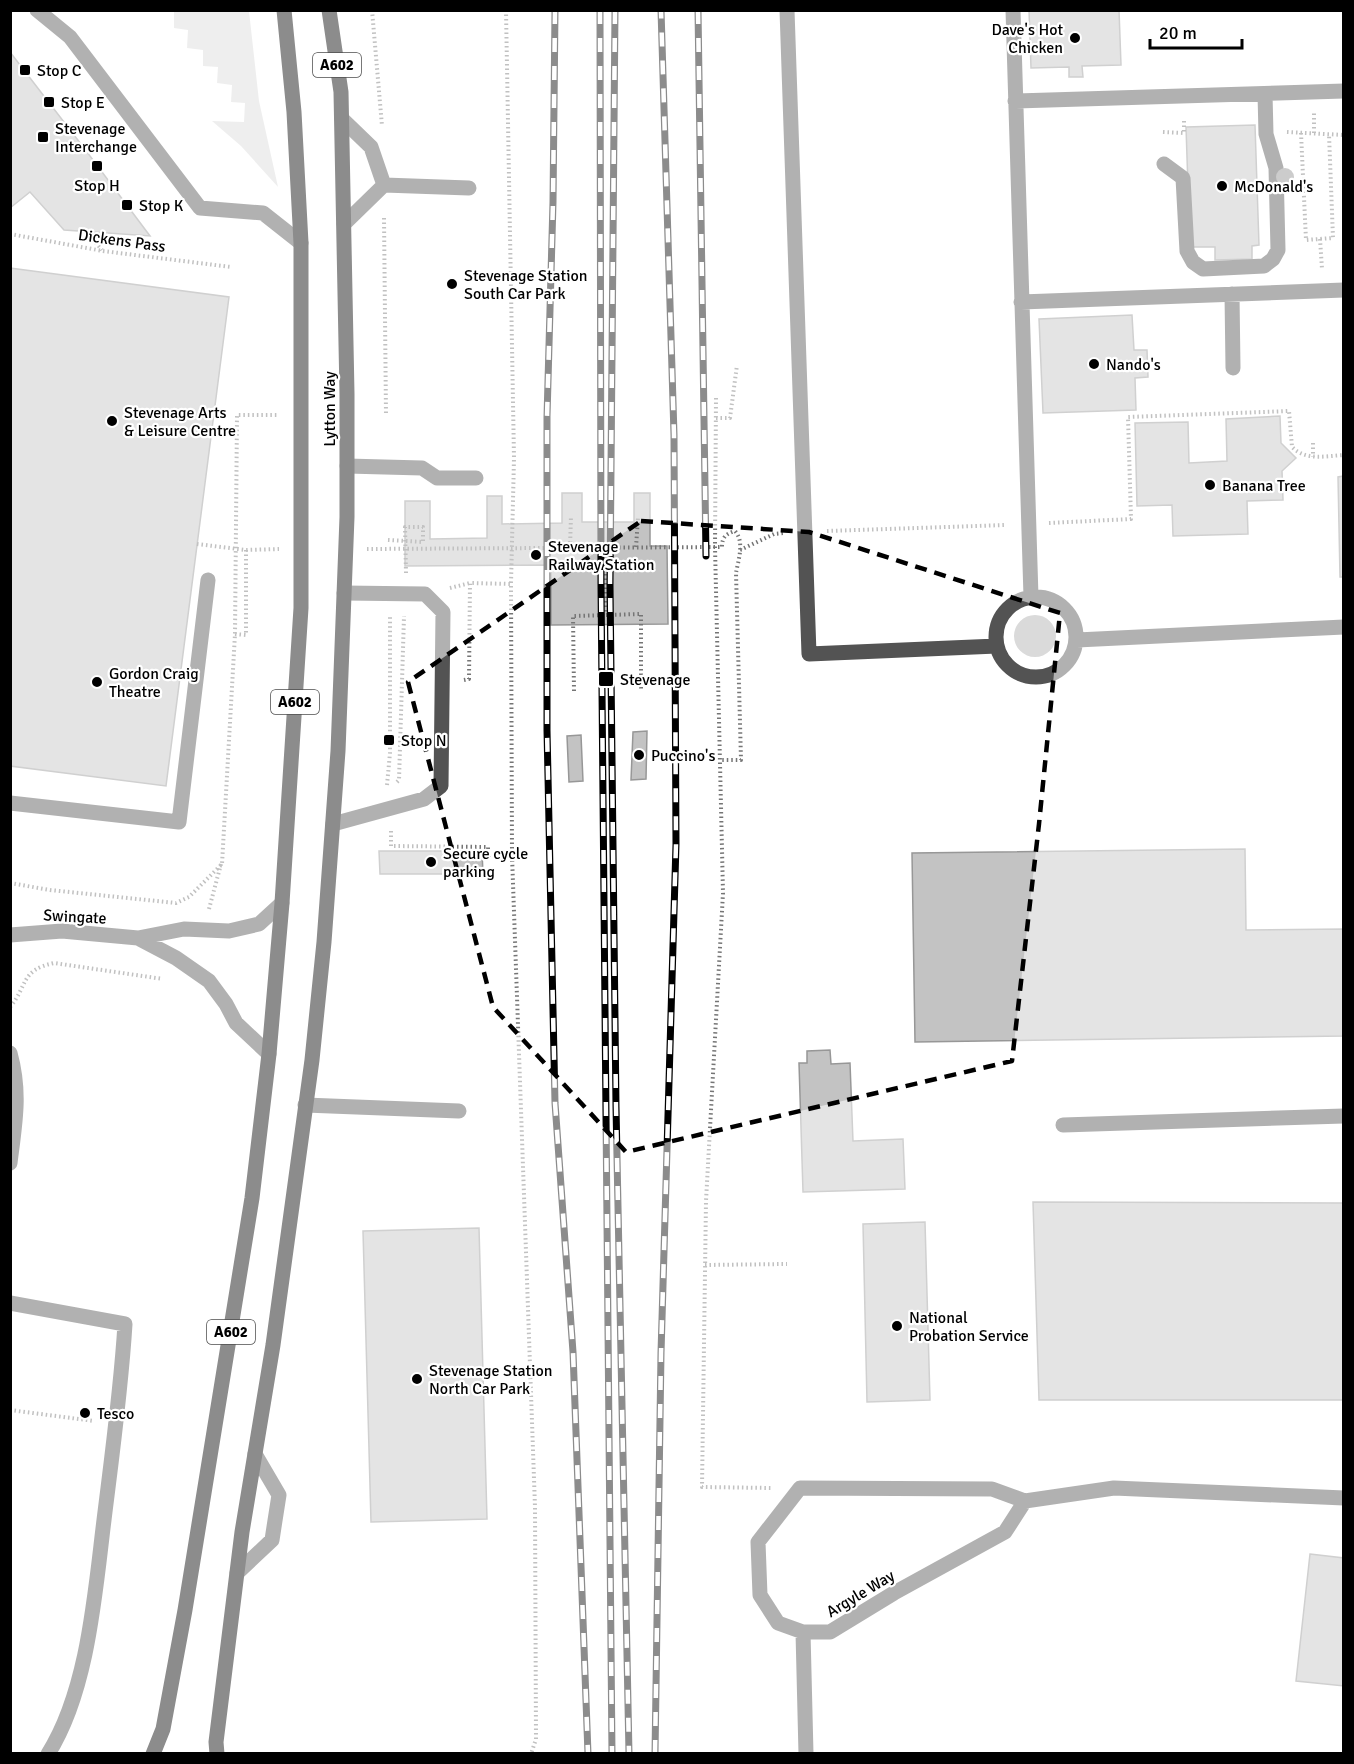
<svg xmlns="http://www.w3.org/2000/svg" width="1354" height="1764" font-family="Signika,sans-serif">
<rect width="100%" height="100%" fill="#fff"/>
<!-- green -->
<path fill="#dadada" d="M 174,11 L 249,11 L 259,101 L 278,187 L 241,146 L 212,121 L 244,122 L 245,103 L 231,102 L 232,85 L 217,83 L 218,67 L 203,66 L 203,50 L 187,48 L 188,30 L 174,28 Z
M1014 636a21 21 0 1 1 42 0a21 21 0 1 1-42 0Z"/>
<!-- building -->
<path fill="#c3c3c3" stroke="#979797" stroke-width="1.5" d="M 1029,10 L 1119,10 L 1121,65 L 1082,66 L 1083,77 L 1069,77 L 1069,67 L 1031,68 Z
M 10,52 L 84,148 L 150,236 L 64,230 L 30,192 L 10,208 Z
M 1255,125 L 1259,245 L 1252,246 L 1252,259 L 1215,260 L 1215,247 L 1190,247 L 1186,127 Z
M 10,268 L 229,297 L 166,786 L 10,766 Z
M 1132,315 L 1134,350 L 1147,350 L 1148,377 L 1135,378 L 1136,410 L 1043,413 L 1039,319 Z
M 1280,416 L 1281,443 L 1296,458 L 1282,471 L 1283,500 L 1247,501 L 1248,534 L 1173,536 L 1172,505 L 1137,506 L 1135,423 L 1188,422 L 1189,463 L 1227,461 L 1226,419 Z
M 1344,476 L 1344,577 L 1340,577 L 1338,477 Z
M 562,493 L 582,493 L 582,522 L 634,522 L 634,493 L 650,493 L 650,546 L 667,546 L 668,624 L 551,625 L 551,565 L 405,566 L 405,501 L 430,501 L 430,539 L 487,538 L 487,496 L 502,496 L 502,524 L 562,523 Z
M 647,731 L 646,779 L 631,780 L 633,732 Z
M 581,735 L 583,781 L 569,782 L 567,736 Z
M 1245,849 L 1246,930 L 1344,929 L 1344,1036 L 915,1042 L 912,853 Z
M 379,851 L 482,851 L 483,874 L 380,874 Z
M 830,1050 L 831,1064 L 850,1063 L 853,1141 L 903,1139 L 905,1189 L 803,1192 L 799,1063 L 807,1063 L 807,1051 Z
M 1033,1202 L 1344,1203 L 1344,1400 L 1039,1400 Z
M 925,1222 L 930,1400 L 867,1402 L 863,1224 Z
M 479,1228 L 487,1519 L 371,1522 L 363,1231 Z
M 1310,1554 L 1344,1558 L 1344,1686 L 1296,1681 Z"/>
<g fill="none" stroke-linecap="round" stroke-linejoin="round">
<!-- path -->
<path stroke="#757575" stroke-width="4" stroke-dasharray="1.5 3" stroke-linecap="butt" d="M 372,10 L 382,126
M 506,10 L 514,458 L 511,584 L 512,855 L 535,1507 L 536,1739 L 531,1754
M 1163,132 L 1184,133 L 1184,119
M 1287,132 L 1344,135
M 1301,133 L 1306,240 L 1333,238 L 1329,134
M 1314,133 L 1314,113
M 384,218 L 386,415
M 87,232 L 102,250
M 10,234 L 103,251 L 231,267
M 1320,239 L 1322,269
M 716,398 L 715,547 L 723,893 L 706,1201 L 702,1487 L 773,1488
M 716,418 L 730,418 L 737,365
M 1313,443 L 1313,457
M 1049,523 L 1131,519 L 1128,417 L 1289,411 L 1292,447 C 1306,461 1325,456 1344,455
M 827,531 L 1006,525
M 388,540 L 423,542 L 423,527 L 405,527 L 406,573
M 197,544 L 246,550 L 279,549
M 570,547 L 571,516
M 606,547 L 606,614
M 636,547 L 638,518
M 367,549 L 722,547 C 722,537 726,534 735,531 C 745,542 738,561 736,573 L 741,760 L 721,760
M 740,550 L 774,534 L 784,533
M 450,588 L 470,583
M 235,634 L 246,635 L 246,550
M 464,680 L 469,679 L 470,583 L 511,584
M 574,691 L 573,616 L 641,614 L 641,690
M 397,782 L 399,780 L 404,616
M 387,785 L 390,753 L 390,616
M 391,831 L 391,846 L 488,847 L 488,855 L 512,855
M 10,883 L 50,890 L 176,903 L 189,897 L 222,864 L 235,634 L 237,415 L 279,415
M 209,909 L 221,864
M 10,1007 C 28,986 20,970 54,963 L 163,979
M 705,1265 L 787,1264
M 10,1410 L 94,1421"/>
<!-- minor -->
<path stroke="#535353" stroke-width="15" d="M 37,10 L 70,37 L 200,208 L 263,213 L 301,243
M 787,10 L 809,654 L 997,646
M 1013,10 L 1031,597
M 1015,101 L 1344,91
M 342,119 L 371,147 L 384,185
M 1164,164 L 1183,178 L 1187,251 L 1193,262 L 1203,269 L 1264,266 L 1273,259 L 1278,250 L 1276,168 L 1266,134 L 1265,94
M 344,224 L 384,185 L 469,188
M 1232,294 L 1233,368
M 1021,302 L 1344,290
M 347,466 L 422,468 L 437,478 L 476,478
M996 637a40 40 0 1 1 80 0a40 40 0 1 1-80 0Z
M 1077,640 L 1344,627
M 10,803 L 179,822 L 208,580
M 333,824 L 424,799 L 441,786 L 443,612 L 425,594 L 344,593
M 10,935 L 62,931 L 138,938 L 184,929 L 229,931 L 259,924 L 282,903
M 138,938 L 176,958 L 209,981 L 226,1004 L 236,1023 L 269,1054
M 10,1053 C 21,1093 15,1123 10,1163
M 305,1105 L 459,1111
M 1063,1125 L 1344,1116
M 10,1303 L 125,1324 C 121,1390 112,1455 104,1520 C 95,1593 88,1691 48,1754
M 800,1488 L 992,1489 L 1025,1501 L 1005,1532 L 894,1593 L 830,1632 L 803,1632 L 778,1623 L 760,1595 L 758,1542 Z
M 1025,1501 L 1114,1488 L 1344,1498
M 237,1573 L 272,1540 L 274,1527 L 279,1495 L 255,1454
M 803,1632 L 806,1754"/>
<!-- major -->
<path stroke="#000" stroke-width="15" d="M 153,1754 L 163,1729 L 185,1610 L 252,1198 L 269,1054 L 282,903 L 301,608 L 301,243 L 294,112 L 284,10
M 217,1754 L 216,1742 L 242,1532 L 273,1345 L 312,1060 L 324,942 L 338,751 L 347,517 L 347,394 L 341,92 L 329,10"/>
<!-- rail casing -->
<g stroke="#000" stroke-width="7">
<path id="rail" d="M 555,10 L 553,202 L 547,417 L 547,730 L 555,1103 L 573,1352 L 588,1754
M 600,10 L 601,584 L 612,1754
M 615,10 L 610,585 L 616,1107 L 629,1754
M 698,10 L 706,556
M 655,1754 L 661,1353 L 676,844 L 674,435 L 661,10"/>
</g>
<!-- rail -->
<use href="#rail" stroke="#fff" stroke-width="4.5" stroke-dasharray="14" stroke-linecap="butt"/>
</g>
<!-- trees -->
<circle fill="#8e8e8e" cx="1285" cy="177" r="9"/>
<!-- marked area -->
<path d="M0 0H1354V1764H0ZM 641,521 L 809,532 L 1060,613 L 1039,824 L 1012,1061 L 626,1152 L 493,1007 L 408,682 Z" fill="#fff" fill-opacity=".55" fill-rule="evenodd"/>
<path fill="none" stroke="#000" stroke-width="4.5" stroke-dasharray="12 8" stroke-linejoin="round" d="M 641,521 L 809,532 L 1060,613 L 1039,824 L 1012,1061 L 626,1152 L 493,1007 L 408,682 Z"/>
<!-- markers -->
<g fill="#000" stroke="#fff" stroke-width="2">
<circle cx="1075" cy="38" r="6"/>
<rect x="19" y="64" width="12" height="12" rx="3"/>
<rect x="43" y="96" width="12" height="12" rx="3"/>
<rect x="37" y="131" width="12" height="12" rx="3"/>
<rect x="91" y="160" width="12" height="12" rx="3"/>
<circle cx="1222" cy="186" r="6"/>
<rect x="121" y="199" width="12" height="12" rx="3"/>
<circle cx="452" cy="284" r="6"/>
<circle cx="1094" cy="364" r="6"/>
<circle cx="112" cy="421" r="6"/>
<circle cx="1210" cy="485" r="6"/>
<circle cx="536" cy="555" r="6"/>
<rect x="598" y="671" width="16" height="16" rx="3"/>
<circle cx="97" cy="682" r="6"/>
<rect x="383" y="734" width="12" height="12" rx="3"/>
<circle cx="639" cy="755" r="6"/>
<circle cx="431" cy="862" r="6"/>
<circle cx="897" cy="1326" r="6"/>
<circle cx="417" cy="1379" r="6"/>
<circle cx="85" cy="1413" r="6"/>
</g>
<g text-anchor="middle" stroke-width="4.5" stroke-linejoin="round" paint-order="stroke">
<!-- shield labels -->
<g fill="#fff" stroke="#4c4c4c" stroke-width="1.5">
<rect x="313" y="53" width="48" height="24" rx="4.5"/>
<rect x="271" y="690" width="48" height="24" rx="4.5"/>
<rect x="207" y="1320" width="48" height="24" rx="4.5"/>
</g>
<g font-size="15" font-weight="bold" fill="#000">
<text x="337" y="70">A602</text>
<text x="295" y="707">A602</text>
<text x="231" y="1337">A602</text>
</g>
<!-- poi labels -->
<g font-size="16" fill="#000" stroke="#fff" text-anchor="start">
<text x="1063" y="35" text-anchor="end">Dave's Hot<tspan x="1063" dy="18">Chicken</tspan></text>
<text x="37" y="76">Stop C</text>
<text x="61" y="108">Stop E</text>
<text x="55" y="134">Stevenage<tspan x="55" dy="18">Interchange</tspan></text>
<text x="97" y="191" text-anchor="middle">Stop H</text>
<text x="1234" y="192">McDonald's</text>
<text x="139" y="211">Stop K</text>
<text x="464" y="281">Stevenage Station<tspan x="464" dy="18">South Car Park</tspan></text>
<text x="1106" y="370">Nando's</text>
<text x="124" y="418">Stevenage Arts<tspan x="124" dy="18">&amp; Leisure Centre</tspan></text>
<text x="1222" y="491">Banana Tree</text>
<text x="548" y="552">Stevenage<tspan x="548" dy="18">Railway Station</tspan></text>
<text x="109" y="679">Gordon Craig<tspan x="109" dy="18">Theatre</tspan></text>
<text x="620" y="685">Stevenage</text>
<text x="401" y="746">Stop N</text>
<text x="651" y="761">Puccino's</text>
<text x="443" y="859">Secure cycle<tspan x="443" dy="18">parking</tspan></text>
<text x="909" y="1323">National<tspan x="909" dy="18">Probation Service</tspan></text>
<text x="429" y="1376">Stevenage Station<tspan x="429" dy="18">North Car Park</tspan></text>
<text x="97" y="1419">Tesco</text>
</g>
<!-- street labels -->
<g font-size="16" fill="#000" stroke="#fff">
<text transform="translate(122 240) rotate(8)" y="6">Dickens Pass</text>
<text transform="translate(329 409) rotate(-90)" y="6">Lytton Way</text>
<text transform="translate(75 916) rotate(3)" y="6">Swingate</text>
<text transform="translate(860 1593) rotate(-31)" y="6">Argyle Way</text>
</g>
</g>
<!-- border -->
<rect width="1354" height="1764" fill="none" stroke="#000000" stroke-width="24"/>
<!-- scale -->
<path d="M1150 39v9h92v-9" fill="none" stroke="#000000" stroke-width="3"/>
<text x="1159" y="39" font-size="18" fill="#000000" stroke="#ffffff" stroke-width="4.5" paint-order="stroke">20 m</text>
</svg>
